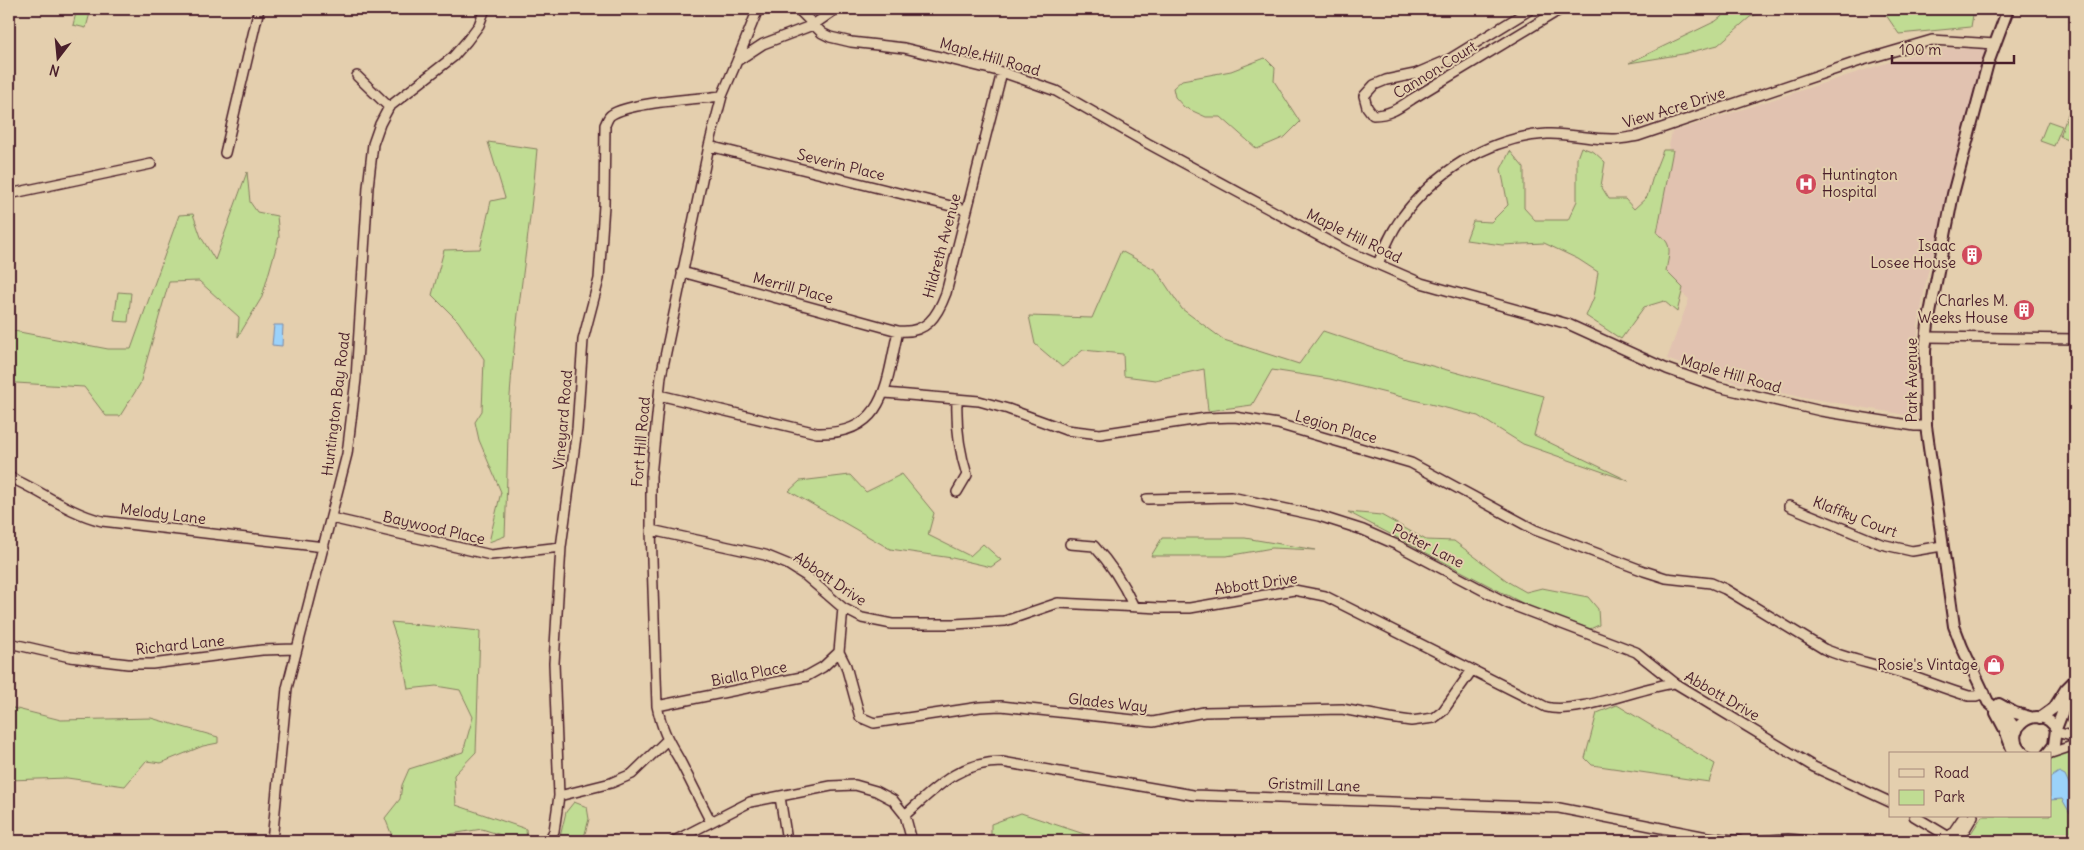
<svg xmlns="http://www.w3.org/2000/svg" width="2084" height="850" font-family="Delius,sans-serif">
<rect width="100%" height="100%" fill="#e4cfae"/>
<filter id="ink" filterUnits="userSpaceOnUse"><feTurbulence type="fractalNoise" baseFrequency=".02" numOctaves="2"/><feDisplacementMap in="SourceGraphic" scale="10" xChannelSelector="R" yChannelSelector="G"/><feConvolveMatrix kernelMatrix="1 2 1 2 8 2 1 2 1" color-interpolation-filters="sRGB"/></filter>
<g filter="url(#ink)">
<!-- built -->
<path fill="#e1c2b0" d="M 1933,48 L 1988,49 L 1927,276 L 1918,327 L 1917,417 L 1769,391 L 1716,377 L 1667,359 L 1689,299 L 1664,279 L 1649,236 L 1672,132 Z"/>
<!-- green -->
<path fill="#c0dc93" stroke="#857e5f" d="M 77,9 L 91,9 L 86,28 L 73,25 Z
M 1731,9 L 1771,9 L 1750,17 L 1718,45 L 1683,54 L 1629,63 L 1716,21 Z
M 1877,9 L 1974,9 L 1971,27 L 1899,34 L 1886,15 Z
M 1265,58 L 1275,68 L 1274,81 L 1300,122 L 1285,137 L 1257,149 L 1221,117 L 1206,117 L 1184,107 L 1175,97 L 1173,88 L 1182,80 L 1231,71 Z
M 2069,111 L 2075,114 L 2075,142 L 2060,136 Z
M 2048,121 L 2062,126 L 2054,146 L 2040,141 Z
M 488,142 L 537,149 C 530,236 514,323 509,410 C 507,452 507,494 505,536 L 489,542 L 501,492 L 479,440 L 475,422 L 482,411 L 484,359 L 458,321 L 432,295 L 444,250 L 480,249 L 491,201 L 505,198 Z
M 1581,147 L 1594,152 L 1605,162 L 1601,186 L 1609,199 L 1625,199 L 1634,209 L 1647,197 L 1654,173 L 1663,150 L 1673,150 L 1657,233 C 1674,244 1669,253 1666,271 L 1683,288 L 1677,312 L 1664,301 L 1644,307 L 1621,339 L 1586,316 L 1594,297 L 1598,272 L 1578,259 L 1544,243 L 1502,245 L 1466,240 L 1473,221 L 1491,222 L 1508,205 L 1501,169 L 1510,151 L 1524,168 L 1524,208 L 1535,220 L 1568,220 L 1577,201 L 1577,158 Z
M 247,172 L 250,202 L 257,212 L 277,216 L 279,237 L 262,297 L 238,337 L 239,317 L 199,281 L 169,282 L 140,384 L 120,416 L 106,416 L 84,387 L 16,383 L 9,380 L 9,330 L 108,349 L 131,349 L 179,215 L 193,214 L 201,237 L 215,260 Z
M 1121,251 L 1156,270 L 1182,309 L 1224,340 L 1299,364 L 1323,331 L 1406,359 L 1544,396 L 1534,435 L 1629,481 L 1523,444 L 1478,416 L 1330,379 L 1272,370 L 1252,405 L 1208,411 L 1204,369 L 1155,380 L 1124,376 L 1123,354 L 1083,350 L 1062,367 L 1035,344 L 1029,316 L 1092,318 Z
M 118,292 L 131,293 L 128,322 L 114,321 Z
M 902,474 L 934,513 L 928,535 L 970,556 L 983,544 L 1001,560 L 991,567 L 952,558 L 890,549 L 789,491 L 800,481 L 850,475 L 866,492 Z
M 1348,512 L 1381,515 L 1426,540 L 1454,541 L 1510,583 L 1526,592 L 1542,588 L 1588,597 L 1598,609 L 1599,625 L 1590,629 L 1530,607 Z
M 1162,538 L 1245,538 L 1316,550 L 1272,548 L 1227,556 L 1151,556 Z
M 391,622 L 480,631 L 476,752 L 454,775 L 456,805 L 526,829 L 527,841 L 504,841 L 504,836 L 482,829 L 451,834 L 449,841 L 394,841 L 385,818 L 400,799 L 402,785 L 409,769 L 463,752 L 473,717 L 460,690 L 436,686 L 408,689 L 402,655 Z
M 1617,705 L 1715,764 L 1709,782 L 1592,765 L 1585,758 L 1597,713 Z
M 9,707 L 61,720 L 151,718 L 218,737 L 218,743 L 203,746 L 161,763 L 146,761 L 125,786 L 67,778 L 9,780 Z
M 2075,750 L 2075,841 L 1966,841 L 1982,816 L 2050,816 L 2050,757 Z
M 574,802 L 587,807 L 589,819 L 583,841 L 559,841 L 566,812 Z
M 1021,813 L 1105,841 L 1050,841 L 1026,834 L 1021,841 L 991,841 L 991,824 Z"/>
<!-- water -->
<path fill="#9bd2fa" stroke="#7b8aa7" d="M 274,325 L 283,325 L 282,346 L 272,345 Z
M 2059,772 L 2065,775 L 2072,790 L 2075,789 L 2075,816 L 2070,813 L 2062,799 L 2050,800 L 2050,778 Z"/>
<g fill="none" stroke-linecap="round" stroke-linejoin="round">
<!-- minor casing -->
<g stroke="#4a1f2b" stroke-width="12">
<path id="minor" d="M 798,9 L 822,33 L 830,37 L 851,42 L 904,48 L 1002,72 L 1056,91 L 1147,143 L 1345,250 L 1421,283 L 1568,324 L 1667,369 L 1718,387 L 1821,411 L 1915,426 L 1926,426
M 1531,9 L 1448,60 L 1415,74 L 1386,80 L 1374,85 L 1364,96 L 1367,107 L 1373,115 C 1390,115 1399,108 1412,99 L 1561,9
M 737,61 L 758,9
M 357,76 L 389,107
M 709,146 L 967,210
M 225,153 L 259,9
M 9,194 L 151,164
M 1378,264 C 1384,249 1390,234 1400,220 C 1434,173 1488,137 1547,134 C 1570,133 1592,140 1615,139 C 1623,139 1631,137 1638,136 L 1860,61 L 1932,40 L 1995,44
M 682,272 L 898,331 C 926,334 937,317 946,293 L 1002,72
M 1926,337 L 2075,339
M 885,393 L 979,401 L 1008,409 L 1066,430 L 1100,434 L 1206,418 L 1235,417 L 1278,424 L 1411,463 L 1535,530 L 1644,571 L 1666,578 L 1711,583 L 1725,589 L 1824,649 C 1847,659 1871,663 1895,671 C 1920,678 1944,689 1969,696 L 1976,696 L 1985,693
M 659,395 L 817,433 C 886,435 886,383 898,331
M 957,400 C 956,426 959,450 967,475 L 957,492
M 9,477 C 40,490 68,513 102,521 L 324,547
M 1147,499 L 1231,497 L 1319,516 L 1363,530 L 1397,545 L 1509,604 L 1636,652 L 1675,683
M 1789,506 L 1881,544 L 1912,551 L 1942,546
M 331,518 L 491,555 L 561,547
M 651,530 L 765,555 L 787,564 L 806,576 L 843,608 L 862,618 L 892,624 L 954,624 L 1005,621 L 1058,603 L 1160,608 L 1190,608 L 1294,590 L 1325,596 L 1546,707 C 1577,715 1640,687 1675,683 L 1814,767 L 1890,802
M 1070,544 L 1094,546 C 1111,564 1123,583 1133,605
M 843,608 L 839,652 L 846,666 L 860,717 L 874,723 L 980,707 L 1001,706 L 1153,722 L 1204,712 L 1342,709 L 1390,718 L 1411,721 L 1434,718 L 1443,711 L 1472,670
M 9,643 L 70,657 L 128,664 L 152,664 L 262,650 L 296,649
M 657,706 L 807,676 L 823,667 L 839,652
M 2056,732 L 2075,737
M 2048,754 L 2075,745
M 559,796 L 611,783 L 632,774 L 667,740
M 780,797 L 787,841
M 905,815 C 936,788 958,762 1002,762 L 1193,795 L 1559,808 L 1707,837 L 1739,841
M 1914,816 L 1949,837
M 711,822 C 700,801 690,780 679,759 C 667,739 662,729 657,706 L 651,530 L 651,476 L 661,376 L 709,146 L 722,96 L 737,61 L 763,44 L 813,25 L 836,9
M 272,841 L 287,688 L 347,454 L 356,379 L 368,187 L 373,144 L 380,124 L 389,107 L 453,57 L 467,41 L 479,25 L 485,9
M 549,841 L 554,831 L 559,796 L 554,663 L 561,547 L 577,429 L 583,340 L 599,279 L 604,205 L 605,125 C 607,121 608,117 611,115 C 629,102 698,99 722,96
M 674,841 L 750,802 L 831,786 L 855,785 L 876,791 L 893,800 L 905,815 L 912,841
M 1756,841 L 1788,839 L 1810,841
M 1947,841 L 1964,816
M 1958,841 L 1973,816"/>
</g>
<!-- major casing -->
<g stroke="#4a1f2b" stroke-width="14">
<path id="major" d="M 2008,9 L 1988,63 L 1953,194 L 1928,324 L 1925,351 L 1926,426 L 1954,626 L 1962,647 L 1988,702 L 2009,720 L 2017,731
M 1999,704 L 2015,713 L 2030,717
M 1996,713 L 2005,730 L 2012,749
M 2040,718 L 2054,708 L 2066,689 L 2075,680
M 2056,729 L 2064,708 L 2075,692
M 2025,754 C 1996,732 2039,699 2056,729 L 2054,745 L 2047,754"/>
</g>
<!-- minor -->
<use href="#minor" stroke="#e4cfae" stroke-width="9"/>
<!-- major -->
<use href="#major" stroke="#e4cfae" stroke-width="10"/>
</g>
</g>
<!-- icons -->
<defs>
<g id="hospital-disc" transform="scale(1.125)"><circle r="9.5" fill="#d1495b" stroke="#e4cfae"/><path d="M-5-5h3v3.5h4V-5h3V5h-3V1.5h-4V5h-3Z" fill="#fff"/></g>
<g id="building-disc" transform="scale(1.125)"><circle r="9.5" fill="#d1495b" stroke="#e4cfae"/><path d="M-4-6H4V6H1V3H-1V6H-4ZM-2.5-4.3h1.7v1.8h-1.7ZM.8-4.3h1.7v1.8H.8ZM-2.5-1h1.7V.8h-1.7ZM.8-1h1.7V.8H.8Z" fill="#fff"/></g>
<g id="shop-disc" transform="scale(1.125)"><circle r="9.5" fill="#d1495b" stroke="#e4cfae"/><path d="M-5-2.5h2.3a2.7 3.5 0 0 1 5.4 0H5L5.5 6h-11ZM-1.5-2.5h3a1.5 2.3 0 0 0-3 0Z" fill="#fff"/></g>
</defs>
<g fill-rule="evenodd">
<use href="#hospital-disc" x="1806" y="184"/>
<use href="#building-disc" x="1972" y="255"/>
<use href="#building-disc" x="2024" y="310"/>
<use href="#shop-disc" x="1994" y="665"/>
</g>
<g text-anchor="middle" stroke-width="4" stroke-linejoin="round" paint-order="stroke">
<!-- street labels -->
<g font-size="15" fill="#4a1f2b" stroke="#e4cfae">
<text transform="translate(990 57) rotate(16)" y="5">Maple Hill Road</text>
<text transform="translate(1435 70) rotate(-32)" y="5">Cannon Court</text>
<text transform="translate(1674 108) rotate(-17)" y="5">View Acre Drive</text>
<text transform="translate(841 165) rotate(14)" y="5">Severin Place</text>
<text transform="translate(1354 236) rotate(26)" y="5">Maple Hill Road</text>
<text transform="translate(942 246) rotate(-75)" y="5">Hildreth Avenue</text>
<text transform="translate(793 288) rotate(15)" y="5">Merrill Place</text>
<text transform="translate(1731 374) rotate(16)" y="5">Maple Hill Road</text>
<text transform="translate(1912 380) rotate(-90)" y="5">Park Avenue</text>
<text transform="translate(336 404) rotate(-83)" y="5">Huntington Bay Road</text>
<text transform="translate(563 420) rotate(-85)" y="5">Vineyard Road</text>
<text transform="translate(1336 427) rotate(16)" y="5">Legion Place</text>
<text transform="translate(641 442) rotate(-85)" y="5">Fort Hill Road</text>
<text transform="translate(163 514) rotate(7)" y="5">Melody Lane</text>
<text transform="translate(1855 517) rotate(21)" y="5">Klaffky Court</text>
<text transform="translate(434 528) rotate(13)" y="5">Baywood Place</text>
<text transform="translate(1428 546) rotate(27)" y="5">Potter Lane</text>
<text transform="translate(830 579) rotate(34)" y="5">Abbott Drive</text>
<text transform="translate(1256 584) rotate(-8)" y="5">Abbott Drive</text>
<text transform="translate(180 645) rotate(-6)" y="5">Richard Lane</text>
<text transform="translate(749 674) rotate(-11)" y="5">Bialla Place</text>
<text transform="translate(1722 696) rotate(30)" y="5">Abbott Drive</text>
<text transform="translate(1108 703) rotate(6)" y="5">Glades Way</text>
<text transform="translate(1314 785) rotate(2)" y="5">Gristmill Lane</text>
</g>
<!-- poi labels -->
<g font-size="15" fill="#4a1f2b" stroke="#e4cfae" text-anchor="end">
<text x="1822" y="180" text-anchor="start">Huntington<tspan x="1822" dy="17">Hospital</tspan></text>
<text x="1956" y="251">Isaac<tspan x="1956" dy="17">Losee House</tspan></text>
<text x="2008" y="306">Charles M.<tspan x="2008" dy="17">Weeks House</tspan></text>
<text x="1978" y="670">Rosie's Vintage</text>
</g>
</g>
<!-- margin -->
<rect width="2084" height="850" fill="none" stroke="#e4cfae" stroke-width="30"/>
<rect x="15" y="15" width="2054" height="820" fill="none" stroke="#4a1f2b" stroke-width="2" filter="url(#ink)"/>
<!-- legend -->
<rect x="1889" y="752" width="162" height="65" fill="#e4cfae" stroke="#a6897a"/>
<rect x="1899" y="769" width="25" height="8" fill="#e4cfae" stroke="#a6897a"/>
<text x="1934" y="778" font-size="15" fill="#4a1f2b">Road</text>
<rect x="1899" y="790" width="25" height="15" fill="#c0dc93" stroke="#a6897a"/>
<text x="1934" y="802" font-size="15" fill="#4a1f2b">Park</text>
<!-- north arrow -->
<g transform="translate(58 58) rotate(196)" stroke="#e4cfae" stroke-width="4" paint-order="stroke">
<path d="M0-4L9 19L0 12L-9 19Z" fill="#4a1f2b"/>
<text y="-8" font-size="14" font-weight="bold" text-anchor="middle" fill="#4a1f2b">N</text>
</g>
<!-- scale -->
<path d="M1892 55v8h122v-8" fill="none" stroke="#4a1f2b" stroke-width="2.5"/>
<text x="1899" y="55" font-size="15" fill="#4a1f2b" stroke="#e4cfae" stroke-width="4" paint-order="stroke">100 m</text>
</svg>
